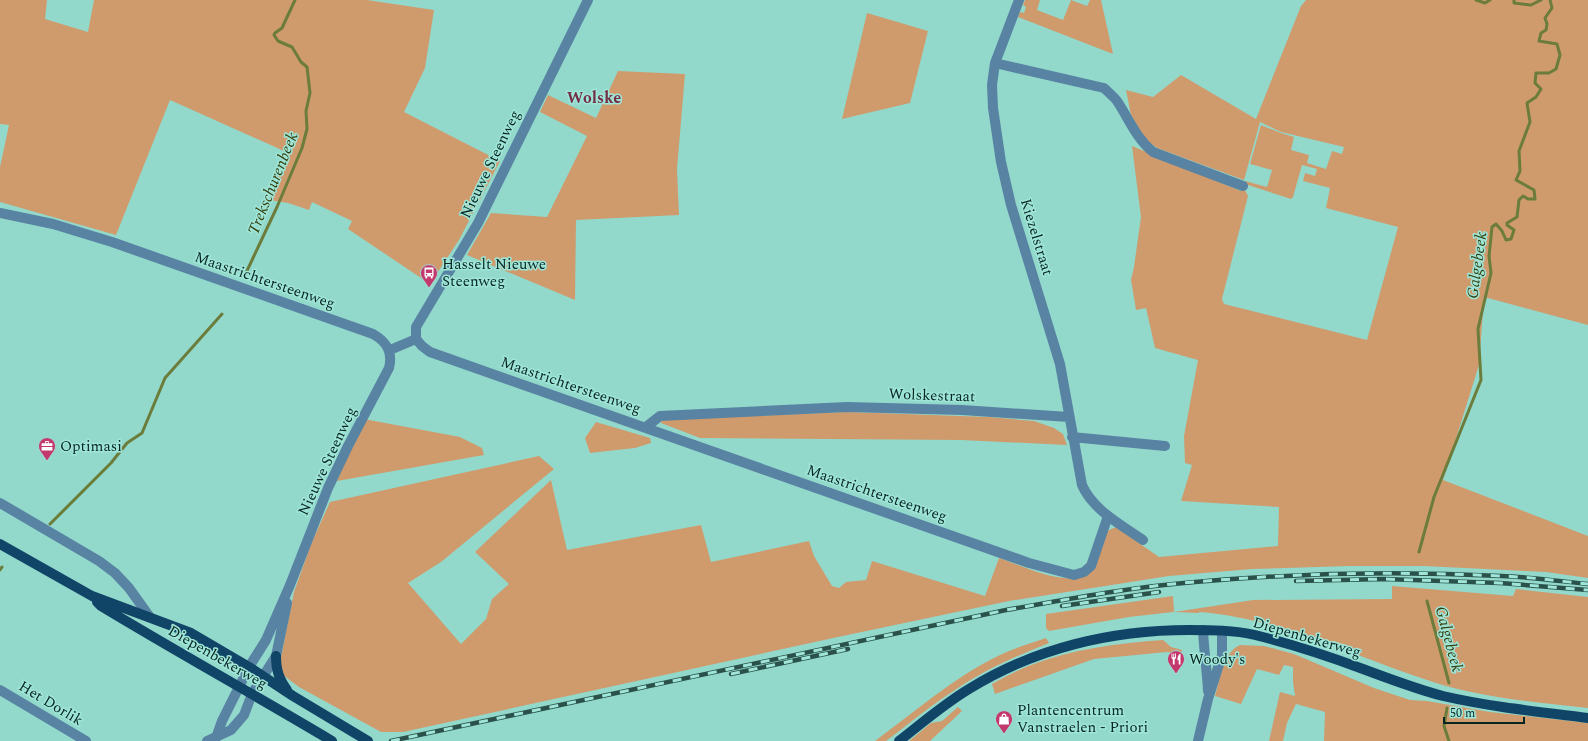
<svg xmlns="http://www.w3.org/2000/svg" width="1588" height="741" font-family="Spectral,serif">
<rect width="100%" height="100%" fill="#92d9cc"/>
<!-- green -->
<path fill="#cf9b6d" d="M 0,0 L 47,0 L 45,19 L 88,32 L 94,0 L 367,0 L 434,10 L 425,68 L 404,112 L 500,161 L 459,240 L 430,284 L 348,229 L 352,221 L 312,202 L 309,210 L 288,203 L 269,200 L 284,151 L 170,100 L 116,235 L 0,202 L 0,167 L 9,125 L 0,124 Z
M 1025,0 L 1040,0 L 1037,10 L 1063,20 L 1071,0 L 1087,6 L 1090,0 L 1101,0 L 1113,54 L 1018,17 L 1020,12 L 1024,13 L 1026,7 L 1023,5 Z
M 1306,0 L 1588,0 L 1588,325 L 1484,297 L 1479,365 L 1443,480 L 1588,536 L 1588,578 L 1546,572 L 1424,566 L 1349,566 L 1252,569 L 1169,576 L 1009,601 L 838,637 L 403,732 L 381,732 L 299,687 L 283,675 L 280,667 L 281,657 L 294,592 L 311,544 L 330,502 L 539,456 L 554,469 L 441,562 L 408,583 L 461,644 L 486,619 L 492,599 L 509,584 L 475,552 L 551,480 L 567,550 L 701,525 L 711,562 L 809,541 L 814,556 L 832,586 L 839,588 L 846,582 L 866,580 L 872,561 L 985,596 L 999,558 C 1022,566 1053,581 1077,578 L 1107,531 L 1116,527 L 1159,557 L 1278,546 L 1279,507 L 1181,501 L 1192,465 L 1185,463 L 1184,436 L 1198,360 L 1155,348 L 1146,308 L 1136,310 L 1131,280 L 1134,267 L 1141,217 L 1132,146 L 1241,191 L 1242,189 L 1245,190 L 1248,196 L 1222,299 L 1224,304 L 1367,340 L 1398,227 L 1326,208 L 1330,188 L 1303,181 L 1305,173 L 1315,176 L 1317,169 L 1302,165 L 1293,197 L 1291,199 L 1245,184 L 1245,181 L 1267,187 L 1272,170 L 1250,164 L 1261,125 L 1281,133 L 1294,137 L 1291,150 L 1309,155 L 1307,163 L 1326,169 L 1332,151 L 1342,154 L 1344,147 L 1281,132 L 1260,122 L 1244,180 L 1157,148 L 1146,140 L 1131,115 L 1126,90 L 1153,97 L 1181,75 L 1256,119 L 1301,6 Z
M 867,13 L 928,31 L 910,103 L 842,119 Z
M 618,71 L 685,74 L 677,169 L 679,215 L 576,220 L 575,300 L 467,255 L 491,213 L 547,217 L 587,136 L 540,112 L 548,95 L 596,118 Z
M 847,412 L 989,417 L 1034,421 L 1054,428 L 1063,434 L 1067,445 L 961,440 L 700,438 L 661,423 L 662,420 L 676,419 Z
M 364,419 L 460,437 L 482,448 L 484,455 L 337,481 Z
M 596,422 L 650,438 L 651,443 L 635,448 L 590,453 L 585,438 Z
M 1392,586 L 1513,596 L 1516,589 L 1588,597 L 1588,708 C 1536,702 1482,698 1433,682 C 1354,657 1281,618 1199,612 L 1199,613 L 1173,612 L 1129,617 L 1049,631 L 1046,628 L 1046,614 L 1173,596 L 1174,612 L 1253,600 L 1392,599 Z
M 1046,638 L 1049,643 C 1016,656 984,670 955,690 C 931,705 909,724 886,741 L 875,741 C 916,711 954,677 1000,655 C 1015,648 1031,643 1046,638 Z
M 1163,640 L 1171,647 L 1182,650 L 1181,655 L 1167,652 L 1094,659 L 995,694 L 992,684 C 1005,677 1018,670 1031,665 C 1073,649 1118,643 1163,640 Z
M 1240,645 L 1264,646 L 1294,654 L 1374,688 L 1410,700 L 1427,701 L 1490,712 L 1588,723 L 1588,741 L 1324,741 L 1325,712 L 1296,704 L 1287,723 L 1283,741 L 1269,741 L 1280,692 L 1295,696 L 1293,682 L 1293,667 L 1284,665 L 1279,675 L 1257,669 L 1241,704 L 1215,696 C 1220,680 1223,652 1240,645 Z
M 958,707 L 962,711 L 930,741 L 909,741 L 931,723 L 942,721 Z"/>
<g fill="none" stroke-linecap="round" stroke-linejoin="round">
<!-- stream -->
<path stroke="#6b7c3b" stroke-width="3" d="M 1476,0 L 1485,3 L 1490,0
M 1514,0 L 1514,3 L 1531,5 L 1541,0
M 245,275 L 277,207 L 302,148 L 307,129 L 306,111 L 310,93 L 307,67 L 301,62 L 292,47 L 278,41 L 274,35 L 275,33 L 282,28 L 295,0
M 50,524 L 111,463 L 127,443 L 142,433 L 165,378 L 222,314
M 1419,552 L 1434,497 L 1481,380 L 1478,329 L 1491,273 L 1489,256 L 1492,227 L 1496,224 L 1502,231 L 1506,240 L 1511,239 L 1514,230 L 1507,225 L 1507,223 L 1517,217 L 1519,200 L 1523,196 L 1528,199 L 1535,199 L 1534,190 L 1516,180 L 1520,171 L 1519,151 L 1530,122 L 1527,103 L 1536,97 L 1541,89 L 1535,83 L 1536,73 L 1549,73 L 1556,69 L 1560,55 L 1557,44 L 1539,41 L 1541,33 L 1546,30 L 1547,24 L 1545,18 L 1552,8 L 1550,0
M 0,570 L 2,567
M 1427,601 L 1449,683
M 1447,708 L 1444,726 L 1449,741"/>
<!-- minor -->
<path stroke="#5883a3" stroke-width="10" d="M 1019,0 L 995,63 L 992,85 L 993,108 L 1001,162 L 1011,205 L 1060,364 L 1082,485 C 1093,510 1120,524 1143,540
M 995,63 L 1104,88 C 1108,92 1113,96 1117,101 C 1129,119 1136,138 1153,152 L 1243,186
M 0,213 L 53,224 L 112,242 L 373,334 C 387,342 393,352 389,368 L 348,446 L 328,488 L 290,585 L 266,640 L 249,667 L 222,721 L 216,738
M 416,339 L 422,346 L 430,352 L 1029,563 L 1074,575 L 1084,572 L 1091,566 L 1108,516
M 416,339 L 416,327 L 478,223 L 588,0
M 390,350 L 416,339
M 646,427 L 660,416 L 847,407 L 962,410 L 1069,417
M 1072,437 L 1165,446
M 0,503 L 99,561 L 115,573 L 129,588 L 149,616
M 1203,630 C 1204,651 1207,671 1208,691
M 0,690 L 86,741
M 207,741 L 231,730 L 244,715 L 252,694 L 276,656 L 287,603
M 1198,741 L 1208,699 L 1222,655 L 1222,631"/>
<!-- major -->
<path stroke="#114567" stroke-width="10" d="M 0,544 L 92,596 L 191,633 L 249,667 L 293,696 L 368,741
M 97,602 L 101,606 C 177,652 255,695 332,741
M 276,656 C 276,670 279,679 287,690
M 899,741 C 922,723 944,704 969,689 C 1035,648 1112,630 1189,630 C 1211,630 1234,630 1255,635 C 1292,644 1328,656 1363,669 C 1390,679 1416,689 1443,696 C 1491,707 1540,712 1588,718"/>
<!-- rail casing -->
<g stroke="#2a524b" stroke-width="4.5">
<path id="rail" d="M 1296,581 L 1384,579 L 1500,583 L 1588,590
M 1062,606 L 1159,592
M 731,674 L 848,649
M 391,741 L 1006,610 C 1069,599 1131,587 1195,582 C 1297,573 1398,571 1501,576 C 1530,577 1559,581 1588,584"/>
</g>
<!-- rail -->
<use href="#rail" stroke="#9fe6d9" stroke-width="3" stroke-dasharray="9" stroke-linecap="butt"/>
</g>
<!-- icons -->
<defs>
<g id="bus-pin" transform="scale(0.9)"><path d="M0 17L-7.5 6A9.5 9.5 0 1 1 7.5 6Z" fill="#c3386d" stroke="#9fe6d9"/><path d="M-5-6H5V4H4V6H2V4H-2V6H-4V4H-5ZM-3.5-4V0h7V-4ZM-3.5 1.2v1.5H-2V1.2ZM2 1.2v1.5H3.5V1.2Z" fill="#fff"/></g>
<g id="office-pin" transform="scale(0.9)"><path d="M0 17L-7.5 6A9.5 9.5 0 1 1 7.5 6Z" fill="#c3386d" stroke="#9fe6d9"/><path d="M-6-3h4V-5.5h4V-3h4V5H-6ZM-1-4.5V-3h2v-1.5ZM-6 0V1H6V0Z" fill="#fff"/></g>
<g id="restaurant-pin" transform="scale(0.9)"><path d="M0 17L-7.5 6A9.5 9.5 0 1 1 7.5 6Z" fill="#c3386d" stroke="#9fe6d9"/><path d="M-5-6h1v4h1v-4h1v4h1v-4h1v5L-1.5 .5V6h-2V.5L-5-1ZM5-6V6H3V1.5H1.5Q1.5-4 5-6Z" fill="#fff"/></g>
<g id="shop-pin" transform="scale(0.9)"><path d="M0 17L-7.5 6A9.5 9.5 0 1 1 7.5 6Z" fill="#c3386d" stroke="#9fe6d9"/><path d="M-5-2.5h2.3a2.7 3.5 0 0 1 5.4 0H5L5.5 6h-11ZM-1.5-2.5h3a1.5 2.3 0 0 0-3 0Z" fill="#fff"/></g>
</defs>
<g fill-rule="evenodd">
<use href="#bus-pin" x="429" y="273"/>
<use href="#office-pin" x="47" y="446"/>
<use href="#restaurant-pin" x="1176" y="659"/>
<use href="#shop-pin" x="1004" y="719"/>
</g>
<g text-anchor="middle" stroke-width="3" stroke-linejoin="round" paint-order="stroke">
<!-- street labels -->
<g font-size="15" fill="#082621" stroke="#9fe6d9">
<text transform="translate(490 164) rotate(-64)" y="5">Nieuwe Steenweg</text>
<text transform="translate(1037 237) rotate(73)" y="5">Kiezelstraat</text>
<text transform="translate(265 280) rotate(19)" y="5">Maastrichtersteenweg</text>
<text transform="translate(571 385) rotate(19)" y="5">Maastrichtersteenweg</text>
<text transform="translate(932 395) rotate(2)" y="5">Wolskestraat</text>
<text transform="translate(327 461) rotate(-65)" y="5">Nieuwe Steenweg</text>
<text transform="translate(877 493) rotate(19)" y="5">Maastrichtersteenweg</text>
<text transform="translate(1307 637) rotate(16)" y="5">Diepenbekerweg</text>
<text transform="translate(218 657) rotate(30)" y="5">Diepenbekerweg</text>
<text transform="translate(51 703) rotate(31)" y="5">Het Dorlik</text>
</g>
<!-- poi labels -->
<g font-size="15" fill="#082621" stroke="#9fe6d9" text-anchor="start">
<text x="442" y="269">Hasselt Nieuwe<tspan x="442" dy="17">Steenweg</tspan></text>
<text x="60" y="451">Optimasi</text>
<text x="1189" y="664">Woody's</text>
<text x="1017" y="715">Plantencentrum<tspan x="1017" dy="17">Vanstraelen - Priori</tspan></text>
</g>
<!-- neighbourhood labels -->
<g font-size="16" font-weight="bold" fill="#732e45" stroke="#9fe6d9">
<text x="594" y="103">Wolske</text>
</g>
<!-- water labels -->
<g font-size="16" font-style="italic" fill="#333f0c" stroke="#9fe6d9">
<text transform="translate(272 183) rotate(-68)" y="6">Trekschurenbeek</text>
<text transform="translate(1476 265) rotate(-82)" y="6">Galgebeek</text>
<text transform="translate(1450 639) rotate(75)" y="6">Galgebeek</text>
</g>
</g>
<!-- scale -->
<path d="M1444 717v6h80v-6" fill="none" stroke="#082621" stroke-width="2"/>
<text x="1450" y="717" font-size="12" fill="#082621" stroke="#9fe6d9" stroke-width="3" paint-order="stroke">50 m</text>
</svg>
